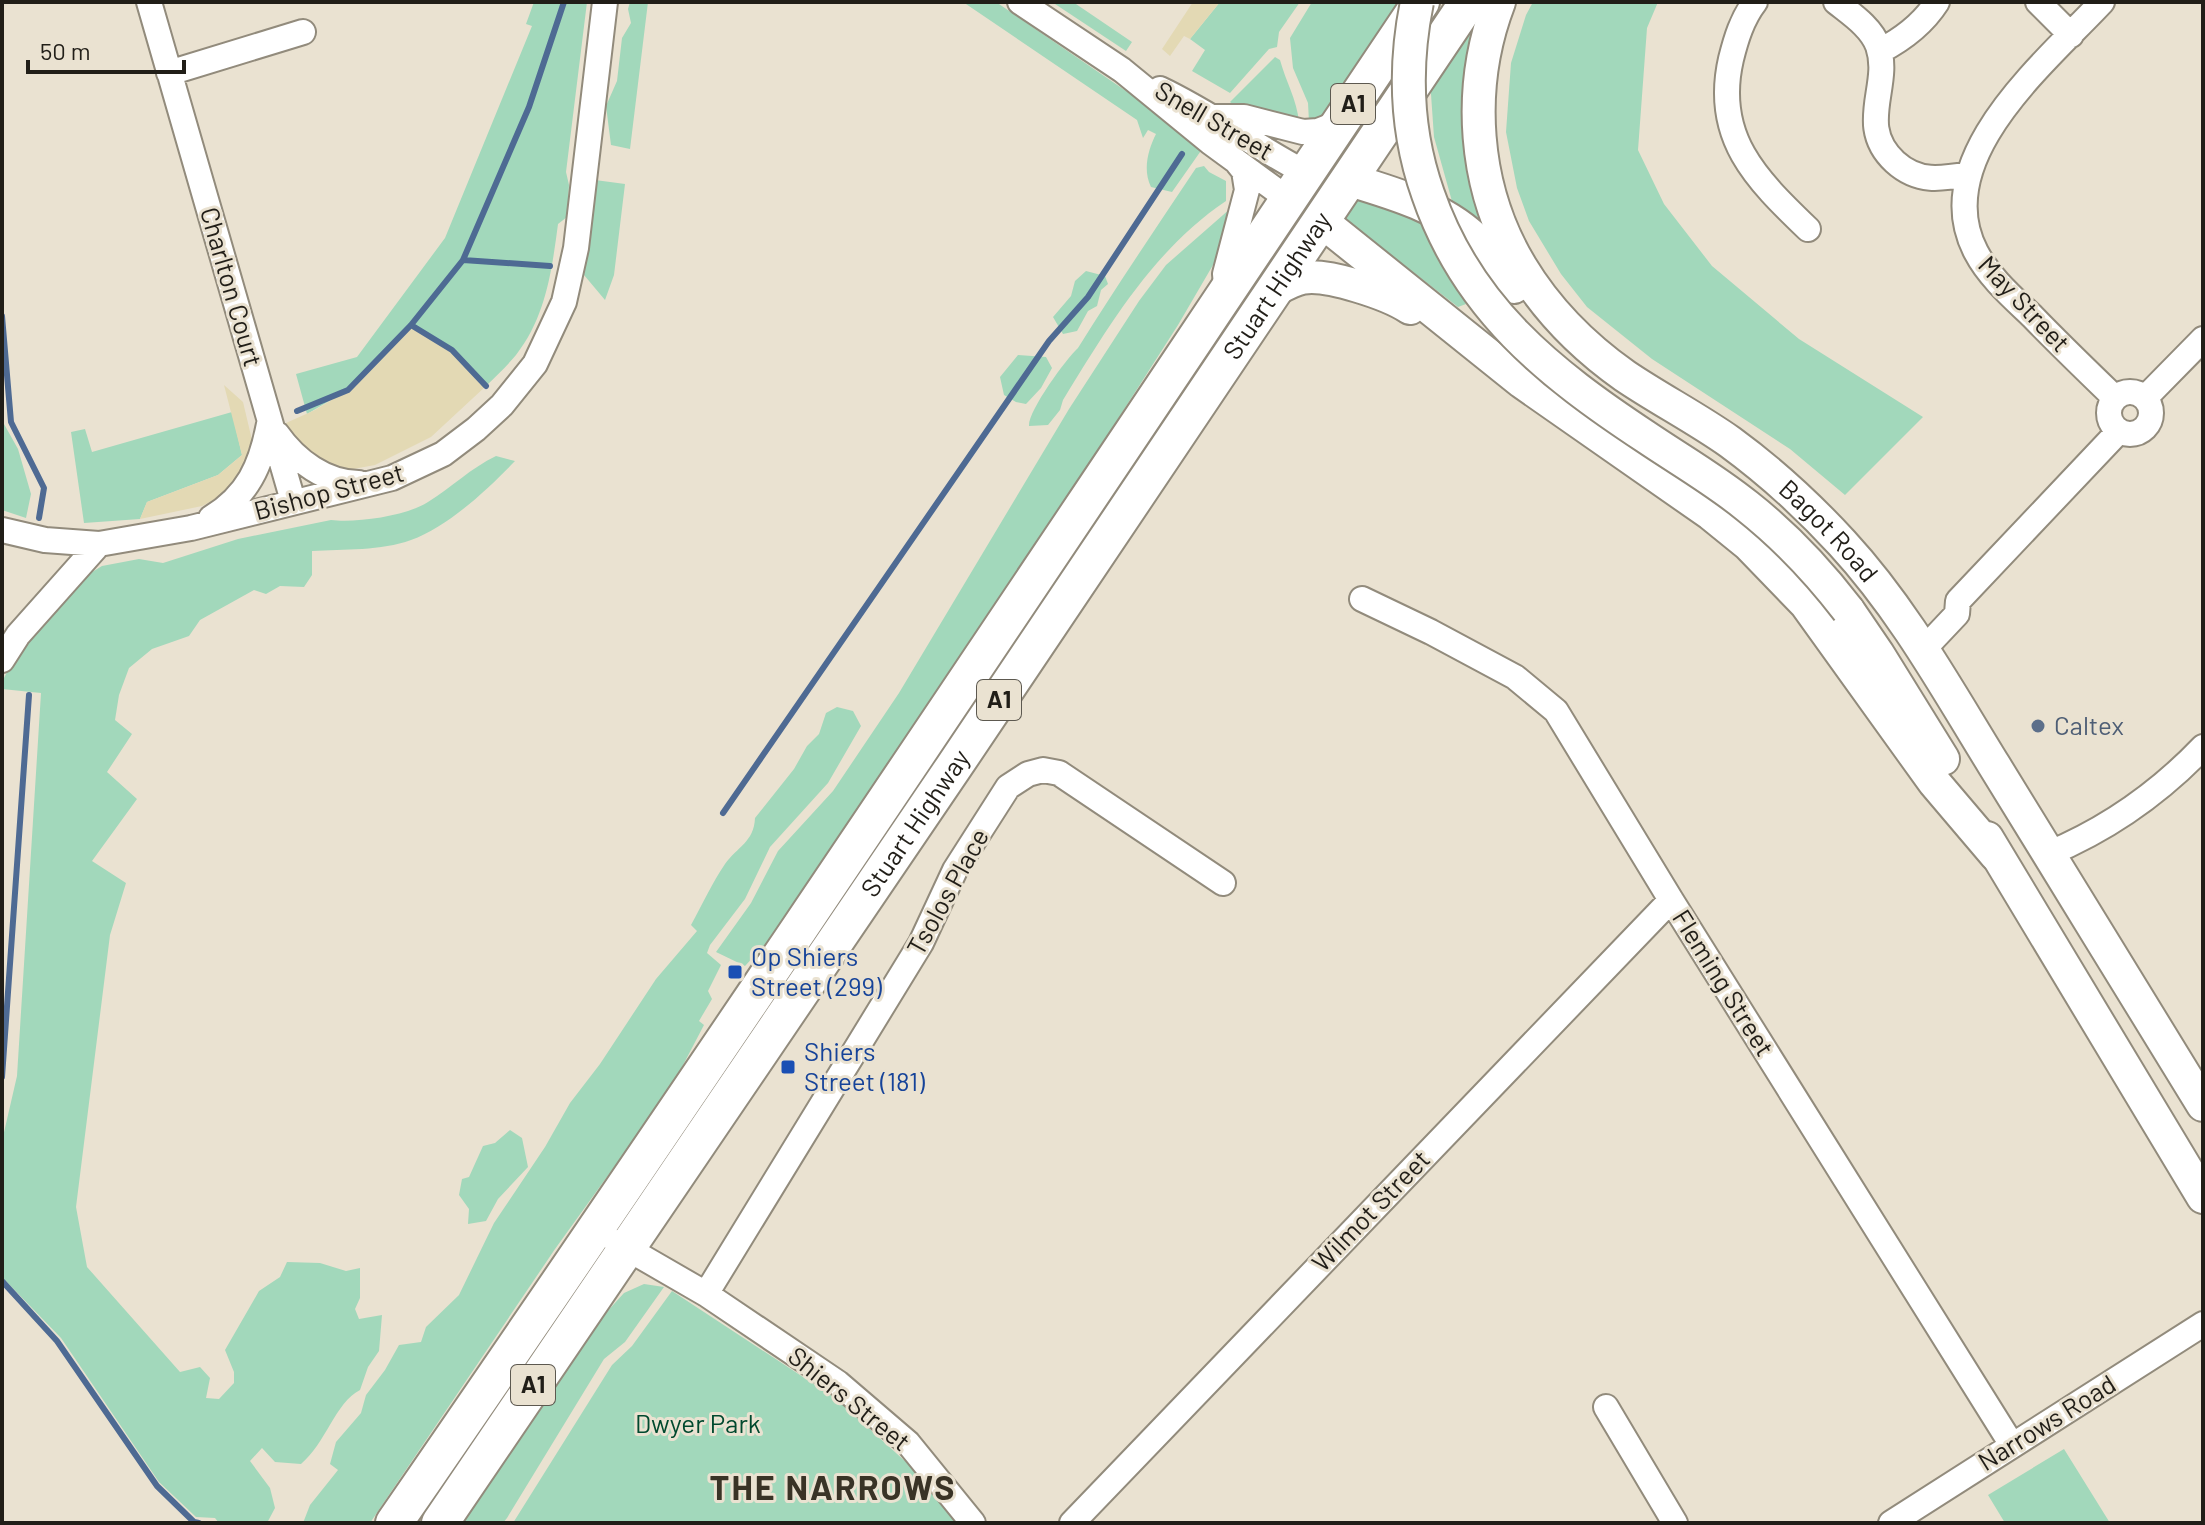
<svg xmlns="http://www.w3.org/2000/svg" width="2205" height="1525" font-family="Barlow,sans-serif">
<rect width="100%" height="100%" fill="#eae2d1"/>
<!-- green -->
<path fill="#a2d8bb" d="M 534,2 L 587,2 L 566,172 L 569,185 L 567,217 L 558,224 C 552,269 546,317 516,355 C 507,366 496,376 486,386 L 452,350 L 411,325 L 348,390 L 307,414 L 296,374 L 357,357 L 445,238 L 532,26 L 526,24 Z
M 630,2 L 648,2 L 630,149 L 611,145 L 606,106 L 617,81 L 622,38 L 631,23 L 628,9 Z
M 963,2 L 996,2 L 1205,145 L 1172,192 L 1151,187 C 1142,169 1149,148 1156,134 L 1148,130 L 1143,138 L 1137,120 Z
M 1052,2 L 1073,2 L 1132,42 L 1126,51 Z
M 1220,2 L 1300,2 L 1279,32 L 1277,47 L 1269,49 L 1230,93 L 1192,71 L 1205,50 L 1190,39 Z
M 1312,2 L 1406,2 L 1329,113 L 1309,122 L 1308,103 L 1293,68 L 1290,38 Z
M 1533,2 L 1658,2 L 1647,28 L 1638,150 L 1664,204 L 1712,266 L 1799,339 L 1923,417 L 1845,495 L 1790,449 L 1652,359 L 1587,307 L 1561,274 L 1529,221 L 1517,188 L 1506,132 L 1511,63 L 1526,15 Z
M 1470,29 L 1474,30 C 1472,49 1466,67 1464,86 C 1457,134 1471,181 1485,226 L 1455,212 L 1434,137 L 1430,80 Z
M 1275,57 L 1280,60 C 1286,82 1297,100 1299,122 L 1238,108 L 1230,102 Z
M 1204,166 L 1209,172 L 1226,181 L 1226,201 C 1153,250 1108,327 1063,400 L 1060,410 L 1048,425 L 1029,426 C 1028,411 1066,359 1078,348 C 1116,287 1156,228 1196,168 Z
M 595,180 L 625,184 L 614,275 L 605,300 L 584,275 Z
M 1359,198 L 1422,217 L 1435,252 L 1466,304 L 1458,307 L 1350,223 L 1343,215 Z
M 1231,208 L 1220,253 L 1178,325 L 1031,555 L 784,924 L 745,966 L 716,952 L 751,903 L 778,851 L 833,791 L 899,693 L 1069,409 L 1139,301 L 1166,265 Z
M 1086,271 L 1105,276 L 1108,284 L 1101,290 L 1097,306 L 1088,311 L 1077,331 L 1063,334 L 1053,317 L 1071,296 L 1075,281 Z
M 1018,355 L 1046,357 L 1052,368 L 1041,388 L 1026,404 L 1016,402 L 1004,395 L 1000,377 Z
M 2,401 L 4,424 L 18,449 L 31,494 L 26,518 L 2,510 Z
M 232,412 L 242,455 L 218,475 L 147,502 L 140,519 L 84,523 L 71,432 L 85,429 L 92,452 Z
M 496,456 L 515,461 C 488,489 448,527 411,540 C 381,551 344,549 312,551 L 312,575 L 304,587 L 280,586 L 266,594 L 254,590 L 200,620 L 189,636 L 152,649 L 129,668 L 119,695 L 115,720 L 132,734 L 107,772 L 137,799 L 92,861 L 126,883 L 110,935 L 76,1207 L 87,1267 L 180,1372 L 200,1367 L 210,1378 L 206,1398 L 219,1399 L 234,1383 L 234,1372 L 225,1350 L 259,1291 L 280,1277 L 287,1262 L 320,1263 L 346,1271 L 360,1268 L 360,1298 L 355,1309 L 359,1319 L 382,1315 L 379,1351 L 368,1367 L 360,1390 C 335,1403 326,1443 301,1464 L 275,1462 L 262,1448 L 250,1461 L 270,1488 L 275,1508 L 267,1523 L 219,1523 L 215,1518 L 196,1517 L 159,1482 L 61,1338 L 2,1277 L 2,1141 L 17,1076 L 41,693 L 2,689 L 2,682 L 15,656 L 79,580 L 102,566 L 139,559 L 163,563 L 238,539 L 331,520 C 357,523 406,516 428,502 C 452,487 471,468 496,456 Z
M 837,707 L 853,711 L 861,726 L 828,783 L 770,847 L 745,899 L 710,945 L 707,953 L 721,965 L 708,991 L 712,999 L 699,1021 L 704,1025 L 671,1088 L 555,1249 L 370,1523 L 303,1523 L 310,1505 L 338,1470 L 330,1464 L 336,1442 L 361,1413 L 366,1395 L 385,1370 L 399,1345 L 421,1342 L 426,1327 L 459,1295 L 494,1223 L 545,1147 L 570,1103 L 600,1064 L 656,979 L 697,931 L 691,925 C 702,905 712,883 725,864 C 737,847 754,842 755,818 L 794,769 L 807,746 L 819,734 L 826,713 Z
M 510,1130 L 522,1138 L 528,1167 L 498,1199 L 486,1221 L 468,1224 L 469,1209 L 459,1195 L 462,1179 L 469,1177 L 483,1146 L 495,1143 Z
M 644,1284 L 664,1287 L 625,1342 L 604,1359 L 507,1518 L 503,1523 L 457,1523 L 604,1315 L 624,1293 Z
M 672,1291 L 838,1400 L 907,1463 L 958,1523 L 513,1523 L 612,1365 L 632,1346 Z
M 2064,1449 L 2110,1523 L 2005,1523 L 1988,1495 Z"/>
<!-- sand -->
<path fill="#e3d9b4" d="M 1193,2 L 1220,2 L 1190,39 L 1184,36 L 1170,56 L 1162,49 Z
M 411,325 L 452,350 L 486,386 L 431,437 L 375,465 L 337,472 L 293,444 L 286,423 L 315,410 L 348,390 Z
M 224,385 L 243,402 L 252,440 L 249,460 L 226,494 L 202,506 L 140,519 L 147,502 L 218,475 L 242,455 Z"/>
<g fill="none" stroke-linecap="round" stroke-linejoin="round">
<!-- stream -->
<path stroke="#4e6a93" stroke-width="6" d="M 463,260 L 550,266
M 2,316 L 11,422 L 44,488 L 39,518
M 411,325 L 452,350 L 486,386
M 297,411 L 348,390 L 411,325 L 463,260 L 529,107 L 564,2
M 723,813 L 1049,341 L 1088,297 L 1182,154
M 2,1077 L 29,695
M 2,1281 L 57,1341 L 157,1486 L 194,1522 L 199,1523"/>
<!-- minor casing -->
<g stroke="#928b7c" stroke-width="28">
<path id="minor" d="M 149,2 L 293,501
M 1020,2 L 1122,70 L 1210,142 L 1288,199
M 1755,2 C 1742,19 1736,39 1731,59 C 1713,137 1756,179 1808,229
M 1836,2 C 1851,14 1871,27 1878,46 C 1892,86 1855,125 1895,162 C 1918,183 1941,179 1969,174
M 2038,2 L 2071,35
M 2102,2 C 2046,62 1927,159 1976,252 C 1989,277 2012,297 2032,316 C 2059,344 2087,371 2115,398
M 1880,51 C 1903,39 1923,24 1937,2
M 169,73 L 303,32
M 1160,89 C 1211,113 1256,147 1306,173
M 1214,117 L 1244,117 L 1303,132 L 1318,131 L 1341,122
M 1226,285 L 1225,274 L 1247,190 L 1244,171 L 1236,161
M2109 413a21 21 0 1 1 42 0a21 21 0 1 1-42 0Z
M 2145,398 L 2203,339
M 277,434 C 296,461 326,483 359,483
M 211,518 C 248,495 261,466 269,424
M 2,530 L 45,540 L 99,544 L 191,528 L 392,478 L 443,454 L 476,429 L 502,405 L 535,364 L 564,302 L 576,248 L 605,2
M 1362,599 L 1431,632 L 1515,677 L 1556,711 L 1671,900 L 2012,1445
M 1923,650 L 1957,614 L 1958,601 L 2119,431
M 2,660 L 18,635 L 99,544
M 2048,854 C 2108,829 2159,793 2203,747
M 616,1242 L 706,1294 L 838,1383 L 908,1443 L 973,1523
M 706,1294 L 921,943 L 955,870 L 1008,787 L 1028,774 L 1043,770 L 1059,773 L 1223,883
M 1606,1407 L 1675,1523
M 1072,1523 L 1671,900
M 1891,1523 L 2203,1324"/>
</g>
<!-- major casing -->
<g stroke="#928b7c" stroke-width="36">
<g id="major">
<path id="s1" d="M 1499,2 C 1466,88 1473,188 1521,267 C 1547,310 1584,347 1625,376 C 1659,399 1696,418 1730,442 C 1771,472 1808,506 1842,543 C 1903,609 1947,689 1994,765 C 2064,878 2133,992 2203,1105"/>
<path d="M 1350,180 C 1393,193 1441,207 1474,238 C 1489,253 1501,270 1514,287"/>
<path d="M 1320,220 L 1522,382 L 1711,514 L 1748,544 L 1806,604 L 1934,782 L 1996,855"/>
<path d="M 1274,290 C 1282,286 1293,280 1302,278 C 1327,273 1389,294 1410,308"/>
<path d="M 1848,610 L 1878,654 L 1943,759"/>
<path d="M 1987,838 L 2203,1197"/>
</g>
</g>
<!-- highway casing -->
<g stroke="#928b7c" stroke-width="40">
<g id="highway">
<path d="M 394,1523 C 742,1019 1080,510 1421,2"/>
<path id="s2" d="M 440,1523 L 953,768 L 1468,2"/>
</g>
</g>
<!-- minor -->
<use href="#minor" stroke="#fff" stroke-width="24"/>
<!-- major -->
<use href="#major" stroke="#fff" stroke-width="32"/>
<!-- highway -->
<use href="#highway" stroke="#fff" stroke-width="36"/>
<!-- major-bridge casing -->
<g stroke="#928b7c" stroke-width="36" stroke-linecap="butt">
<path id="major-bridge" d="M 1417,2 C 1404,66 1406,132 1428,194 C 1467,308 1549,373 1646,437 C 1680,460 1715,480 1747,506 C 1785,536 1818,571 1848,610"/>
</g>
<!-- major-bridge -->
<use href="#major-bridge" stroke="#fff" stroke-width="32"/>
</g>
<!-- markers -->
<circle fill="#5c6f8a" stroke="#eae2d1" stroke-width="3" cx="2038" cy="726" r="8"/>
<g fill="#1a4fb4" stroke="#eae2d1" stroke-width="3">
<rect x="727" y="964" width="16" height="16" rx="4"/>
<rect x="780" y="1059" width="16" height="16" rx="4"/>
</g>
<g text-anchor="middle" stroke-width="6" stroke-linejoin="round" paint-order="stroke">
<!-- shield labels -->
<g fill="#eae2d1" stroke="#5d5950" stroke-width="2">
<rect x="1331" y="84" width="44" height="40" rx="6"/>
<rect x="977" y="680" width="44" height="40" rx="6"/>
<rect x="511" y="1365" width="44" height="40" rx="6"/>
</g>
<g font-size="24" font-weight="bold" fill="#211e18">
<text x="1353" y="112">A1</text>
<text x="999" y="708">A1</text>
<text x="533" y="1393">A1</text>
</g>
<!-- street labels -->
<g font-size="26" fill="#211e18" stroke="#eae2d1">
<text transform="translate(1214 121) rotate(30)" y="9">Snell Street</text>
<text dy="9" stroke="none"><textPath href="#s2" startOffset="1494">Stuart Highway</textPath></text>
<text transform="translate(231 287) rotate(74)" y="9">Charlton Court</text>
<text transform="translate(2024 304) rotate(47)" y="9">May Street</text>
<text transform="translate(329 492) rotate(-15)" y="9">Bishop Street</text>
<text dy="9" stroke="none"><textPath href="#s1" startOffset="684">Bagot Road</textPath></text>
<text dy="9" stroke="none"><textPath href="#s2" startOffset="846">Stuart Highway</textPath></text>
<text transform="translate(948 892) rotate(-61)" y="9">Tsolos Place</text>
<text transform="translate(1723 983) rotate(58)" y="9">Fleming Street</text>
<text transform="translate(1371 1211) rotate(-46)" y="9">Wilmot Street</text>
<text transform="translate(849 1399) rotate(39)" y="9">Shiers Street</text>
<text transform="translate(2047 1423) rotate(-32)" y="9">Narrows Road</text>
</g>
<!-- service labels -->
<g font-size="26" fill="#4e5e75" stroke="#eae2d1" text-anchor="start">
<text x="2054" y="735">Caltex</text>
</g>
<!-- transit labels -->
<g font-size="26" fill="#164399" stroke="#eae2d1" text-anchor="start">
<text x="751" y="966">Op Shiers<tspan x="751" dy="30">Street (299)</tspan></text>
<text x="804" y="1061">Shiers<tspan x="804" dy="30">Street (181)</tspan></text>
</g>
<!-- park labels -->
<g font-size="26" fill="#00492e" stroke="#eae2d1">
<text x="698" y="1433">Dwyer Park</text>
</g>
<!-- district labels -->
<g font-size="34" font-weight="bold" letter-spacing="2" fill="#393326" stroke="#eae2d1">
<text x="833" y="1500">THE NARROWS</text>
</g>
</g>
<!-- border -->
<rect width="2205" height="1525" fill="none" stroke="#211e18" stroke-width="8"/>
<!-- scale -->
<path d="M28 60v12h156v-12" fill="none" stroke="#211e18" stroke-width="4"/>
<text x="40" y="60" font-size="24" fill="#211e18" stroke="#eae2d1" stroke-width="6" paint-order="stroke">50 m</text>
</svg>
